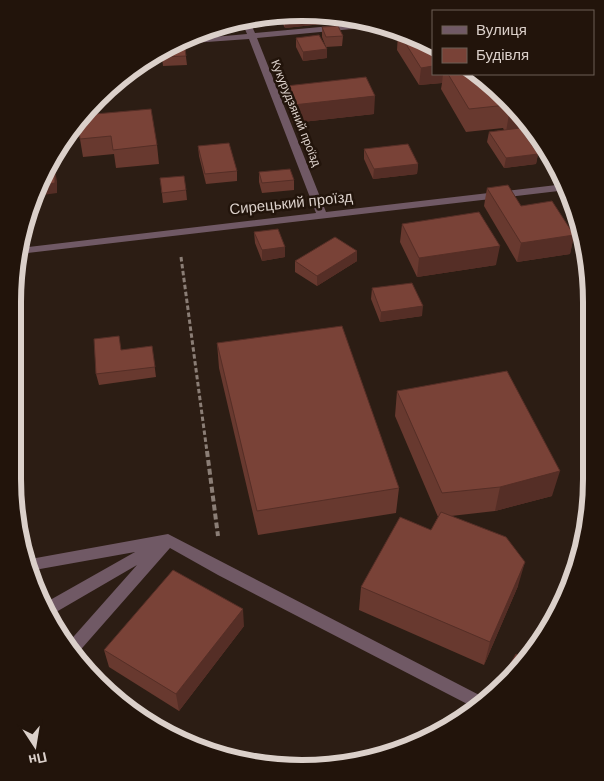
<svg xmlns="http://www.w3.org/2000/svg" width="604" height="781" font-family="'DM Sans',sans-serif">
<rect width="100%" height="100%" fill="#2c1d14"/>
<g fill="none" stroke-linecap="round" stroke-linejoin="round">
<!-- path-far1 -->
<path stroke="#8b7e76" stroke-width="3" stroke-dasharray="4.5 2.5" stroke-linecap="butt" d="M 181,257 L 207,452"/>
<!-- path -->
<path stroke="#8b7e76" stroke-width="4" stroke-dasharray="6 3" stroke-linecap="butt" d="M 207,451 L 218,536"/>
<!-- street -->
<path fill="#705965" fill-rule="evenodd" d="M 249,20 L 255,33 L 375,22 L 384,26 L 257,38 L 326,212 L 565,184 L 567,190 L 19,254 L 20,248 L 316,213 L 249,39 L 178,44 L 192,39 L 247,34 L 242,22 Z
M 168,534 L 487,699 L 475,708 L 218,575 L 170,548 L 76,655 L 67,644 L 137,565 L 51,615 L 48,616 L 43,604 L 135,552 L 29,571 L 25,560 Z"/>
</g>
<!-- wall -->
<path fill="#68392f" d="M 281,16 L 340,20 L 340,22 L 285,28 L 281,20 Z
M 322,27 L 343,36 L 342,46 L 326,47 L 322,37 Z
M 398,33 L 433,74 L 479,74 L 528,130 L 522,130 L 538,154 L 536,164 L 504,168 L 487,142 L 489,132 L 504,130 L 503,128 L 466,132 L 441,89 L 442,83 L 419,85 L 397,50 Z
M 296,38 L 327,49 L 327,58 L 303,61 L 296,47 Z
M 185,49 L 187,65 L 163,66 L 162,57 Z
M 286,86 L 374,114 L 293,123 L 286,104 Z
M 78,121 L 157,145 L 159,164 L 116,168 L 114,154 L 83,157 L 80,139 Z
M 198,146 L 237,171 L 237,181 L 206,184 L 199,156 Z
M 364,149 L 418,164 L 417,174 L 373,179 L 364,159 Z
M 259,172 L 294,180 L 294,190 L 262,193 L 259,182 Z
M 160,178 L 186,190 L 187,200 L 163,203 Z
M 487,188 L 574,235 L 570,254 L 517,262 L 484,206 Z
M 402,224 L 496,265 L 417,277 L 400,242 Z
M 254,232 L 285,257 L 262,261 L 255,243 Z
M 357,251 L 357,261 L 317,286 L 295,272 L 295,261 Z
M 372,288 L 422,316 L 380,322 L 371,299 Z
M 591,300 L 590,345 L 580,326 L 587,301 Z
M 217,343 L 399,488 L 396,513 L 258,535 L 219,368 Z
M 152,346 L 156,377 L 99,385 L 96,374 L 122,350 Z
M 397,391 L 552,496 L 495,511 L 451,516 L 518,586 L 484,665 L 359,610 L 361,587 L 431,530 L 438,517 L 395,416 Z
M 244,626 L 179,711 L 109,667 L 104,650 Z
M 527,660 L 506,684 L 503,683 L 505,673 Z"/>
<!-- shaded-wall -->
<path fill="#552e26" d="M 300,17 L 340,20 L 340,22 L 285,28 L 285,19 Z
M 327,49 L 327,58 L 303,61 L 303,52 Z
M 433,66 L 433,74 L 443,74 L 442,83 L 419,85 L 421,68 Z
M 375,96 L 374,114 L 293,123 L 293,105 Z
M 510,108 L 528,130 L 506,132 Z
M 538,154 L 536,164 L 504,168 L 506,158 Z
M 418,164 L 417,174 L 373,179 L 374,169 Z
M 55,171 L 57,181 L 57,193 L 35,196 L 41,185 Z
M 574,235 L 570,254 L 517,262 L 521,243 Z
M 500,246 L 496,265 L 417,277 L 419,258 Z
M 285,247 L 285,257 L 262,261 L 262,250 Z
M 357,251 L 357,261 L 317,286 L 317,276 Z
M 423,306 L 422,316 L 380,322 L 381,312 Z
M 560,471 L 552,496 L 495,511 L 500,487 Z
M 525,562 L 518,586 L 484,665 L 490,642 Z
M 243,609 L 244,626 L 179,711 L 176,694 Z"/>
<!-- building -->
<path fill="#794237" stroke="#552e26" d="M 284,16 L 300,17 L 285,19 Z
M 338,26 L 343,36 L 326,37 L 322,27 Z
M 399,33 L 433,50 L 433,66 L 421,68 Z
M 319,35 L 327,49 L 303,52 L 296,38 Z
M 185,49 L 186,56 L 162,57 L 162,50 Z
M 448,74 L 479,74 L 507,105 L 469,109 Z
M 366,77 L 375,96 L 293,105 L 286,86 Z
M 151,109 L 157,145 L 113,150 L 111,136 L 80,139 L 78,121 L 84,115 Z
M 520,128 L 538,154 L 506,158 L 489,132 Z
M 229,143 L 237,171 L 205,174 L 198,146 Z
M 408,144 L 418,164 L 374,169 L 364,149 Z
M 290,169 L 294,180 L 262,183 L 259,172 Z
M 55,171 L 55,183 L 41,185 L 48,172 Z
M 184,176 L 186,190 L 162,193 L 160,178 Z
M 508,185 L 521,206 L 552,201 L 574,235 L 521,243 L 487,188 Z
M 479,212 L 500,246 L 419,258 L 402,224 Z
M 278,229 L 285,247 L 262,250 L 254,232 Z
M 335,237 L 357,251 L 317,276 L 295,261 Z
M 412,283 L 423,306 L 381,312 L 372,288 Z
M 591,300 L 590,308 L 587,301 Z
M 342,326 L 399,488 L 257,511 L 217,343 Z
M 119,336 L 121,350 L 152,346 L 155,367 L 96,374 L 94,339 Z
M 507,371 L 560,471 L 500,487 L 442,493 L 397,391 Z
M 441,512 L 506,537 L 525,562 L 490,642 L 361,587 L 400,517 L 431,530 Z
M 173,570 L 243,609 L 176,694 L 104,650 Z
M 516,654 L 527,660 L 512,677 L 505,673 Z"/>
<g text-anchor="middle" stroke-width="5" stroke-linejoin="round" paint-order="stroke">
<!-- far-street labels -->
<g font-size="12" fill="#dbd0ca" stroke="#22140b">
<text transform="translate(296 113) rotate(68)" y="4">Кукурудзяний проїзд</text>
</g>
<!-- street labels -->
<g font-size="15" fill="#dbd0ca" stroke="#22140b">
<text transform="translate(291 203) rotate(-6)" y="5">Сирецький проїзд</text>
</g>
</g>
<!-- crop -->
<path d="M0 0H604V781H0ZM302 21H302A281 281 0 0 1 583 302V479A281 281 0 0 1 302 760H302A281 281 0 0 1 21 479V302A281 281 0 0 1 302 21Z" fill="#22140b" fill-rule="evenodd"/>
<path fill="none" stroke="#dbd0ca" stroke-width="6" d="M302 21H302A281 281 0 0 1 583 302V479A281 281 0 0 1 302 760H302A281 281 0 0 1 21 479V302A281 281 0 0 1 302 21Z"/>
<!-- legend -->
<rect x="432" y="10" width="162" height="65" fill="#22140b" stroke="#6c5f57"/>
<rect x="442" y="26" width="25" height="8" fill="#705965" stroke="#6c5f57"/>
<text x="476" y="35" font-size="15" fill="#dbd0ca">Вулиця</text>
<rect x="442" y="48" width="25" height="15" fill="#794237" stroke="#6c5f57"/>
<text x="476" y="60" font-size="15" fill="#dbd0ca">Будівля</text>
<!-- north arrow -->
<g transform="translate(35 746) rotate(168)" stroke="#22140b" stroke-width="4" paint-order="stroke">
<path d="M0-4L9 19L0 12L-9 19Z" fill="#dbd0ca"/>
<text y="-8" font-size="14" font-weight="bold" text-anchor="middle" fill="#dbd0ca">Пн</text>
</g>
</svg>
